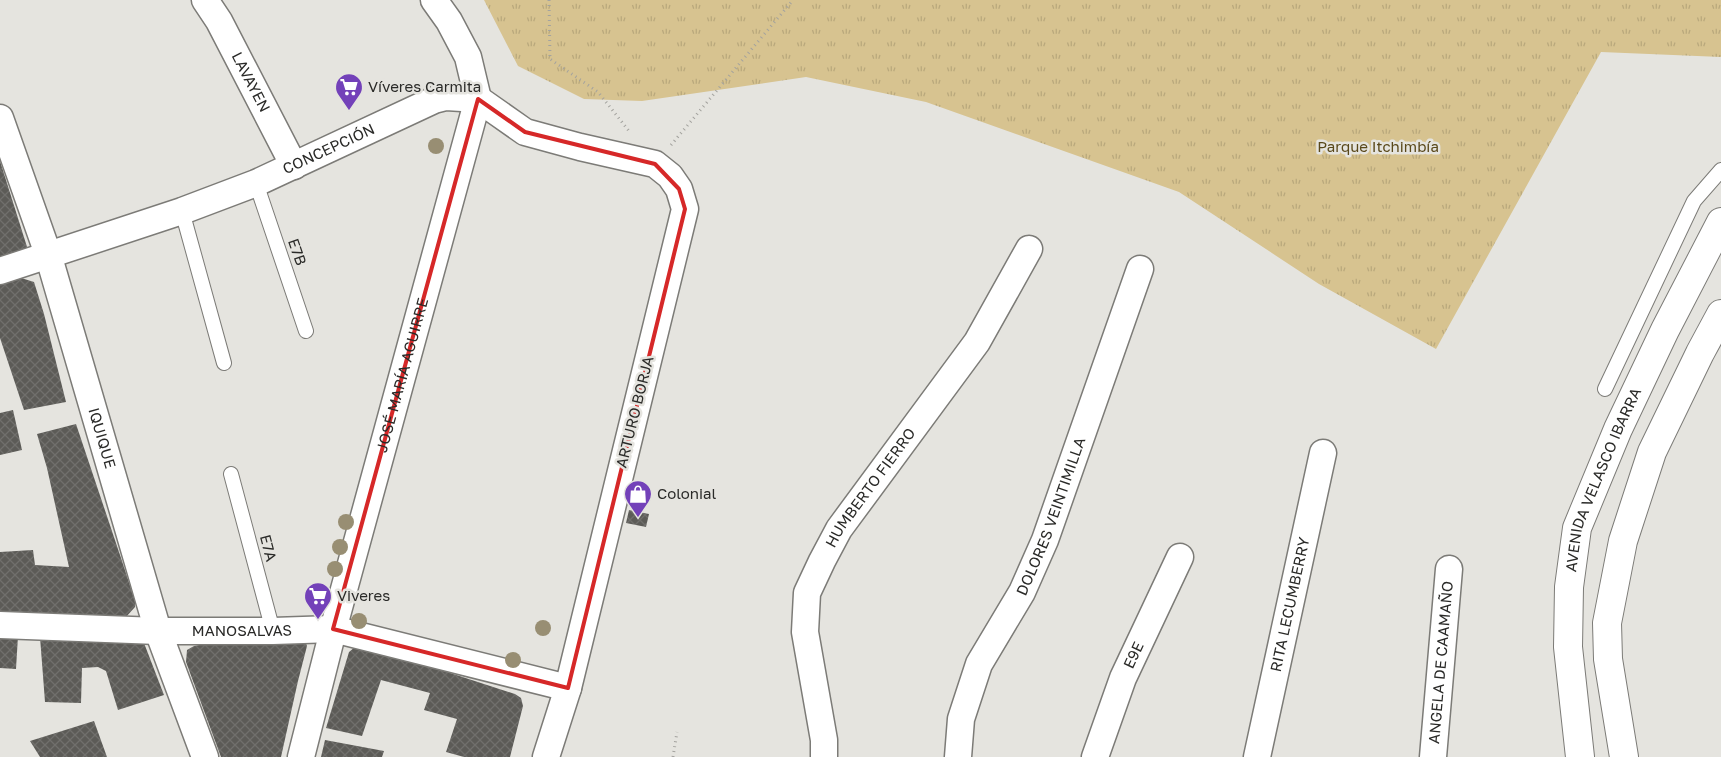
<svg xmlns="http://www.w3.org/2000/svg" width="1721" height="757" font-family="'Golos Text',sans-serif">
<defs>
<pattern id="park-tufts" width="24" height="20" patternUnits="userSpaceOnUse" patternTransform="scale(1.25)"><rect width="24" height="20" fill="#d7c390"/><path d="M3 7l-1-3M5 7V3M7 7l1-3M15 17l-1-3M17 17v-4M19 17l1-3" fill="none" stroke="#b9a87c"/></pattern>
<pattern id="building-cross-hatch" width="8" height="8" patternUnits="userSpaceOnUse" patternTransform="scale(1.25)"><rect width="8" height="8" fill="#5c5b57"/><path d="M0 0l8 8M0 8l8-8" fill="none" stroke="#706f6c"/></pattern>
</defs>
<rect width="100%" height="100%" fill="#e5e4df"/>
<!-- park -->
<path fill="url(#park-tufts)" d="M 484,0 L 1721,0 L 1721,57 L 1601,52 L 1436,349 L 1319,284 L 1179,192 L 926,102 L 806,77 L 642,101 L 584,99 L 518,66 Z"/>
<!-- building -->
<path fill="url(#building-cross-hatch)" d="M 0,161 L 28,250 L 0,259 Z
M 18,277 L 34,282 L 44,314 L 66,402 L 24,410 L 0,338 L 0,284 Z
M 13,410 L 22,450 L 0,455 L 0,413 Z
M 76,424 L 122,561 L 135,601 L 135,607 L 126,617 L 120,619 L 69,614 L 0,611 L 0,552 L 33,550 L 35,565 L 69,567 L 47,468 L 37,434 Z
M 629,510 L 649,514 L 646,527 L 626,523 Z
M 0,636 L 18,636 L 16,669 L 0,668 Z
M 40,637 L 144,643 L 164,695 L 118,710 L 106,671 L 98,667 L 82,668 L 81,703 L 45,702 Z
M 305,640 L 307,646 L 298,681 L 281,757 L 221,757 L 186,662 L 187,650 L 194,646 L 220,641 Z
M 355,647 L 438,669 L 515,694 L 521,698 L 523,706 L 510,757 L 464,757 L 446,752 L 457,719 L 424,710 L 430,693 L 381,680 L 362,736 L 326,728 L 349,652 Z
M 94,721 L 107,757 L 40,757 L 30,741 Z
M 325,740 L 384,751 L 382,757 L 321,757 Z"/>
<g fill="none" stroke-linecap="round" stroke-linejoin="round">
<!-- lane casing -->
<g stroke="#7c7b77" stroke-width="16">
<path id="lane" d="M 256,183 L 306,331
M 182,211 L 224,363
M 1605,389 L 1694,201 L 1721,170
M 231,474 L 273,631"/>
</g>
<!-- street casing -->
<g stroke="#7c7b77" stroke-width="29">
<g id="street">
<path id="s1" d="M 205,0 L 219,21 L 294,166"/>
<path id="s2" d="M 0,118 L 48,254 L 158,631 L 205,757"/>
<path id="s3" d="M 0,271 L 182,211 L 256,183 L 434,100 L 446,97 L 478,99 L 525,132 L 580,147 L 655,164 L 670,176 L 679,189 L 685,209 L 568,688 L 546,757"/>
<path id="s4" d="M 0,625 L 158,631 L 273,631 L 333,629 L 568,688"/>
<path id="s5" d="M 301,757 L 337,615 L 478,99 L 468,57 L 449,21 L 434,0"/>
<path id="s6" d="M 824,757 L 824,740 L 805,632 L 807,593 L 822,561 L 839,529 L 977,342 L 1029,249"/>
<path id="s7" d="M 958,757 L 961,719 L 979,664 L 1022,592 L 1045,540 L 1140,269"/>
<path id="s8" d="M 1095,757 L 1123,678 L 1180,557"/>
<path id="s9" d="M 1257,757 L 1323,453"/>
<path id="s10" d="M 1433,757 L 1449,569"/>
</g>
</g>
<!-- primary casing -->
<g stroke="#7c7b77" stroke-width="30">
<g id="primary">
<path id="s11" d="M 1580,757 L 1568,647 L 1569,587 L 1577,528 L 1618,429 L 1665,330 L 1721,222"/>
<path d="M 1624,757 L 1608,659 L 1607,623 L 1623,541 L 1652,452 L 1700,353 L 1721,314"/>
</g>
</g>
<!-- path -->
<path stroke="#a3a29e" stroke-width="3" stroke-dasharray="1 4" stroke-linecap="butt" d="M 549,0 L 550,59 L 598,92 L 629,131
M 671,145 L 793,0
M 673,757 L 677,732"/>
<!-- lane -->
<use href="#lane" stroke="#fff" stroke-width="14"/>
<!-- street -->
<use href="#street" stroke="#fff" stroke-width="26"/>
<!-- primary -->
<use href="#primary" stroke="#fff" stroke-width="28"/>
</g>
<!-- trees -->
<g fill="#988e73">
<circle cx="436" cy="146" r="8"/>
<circle cx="346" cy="522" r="8"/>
<circle cx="340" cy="547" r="8"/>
<circle cx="335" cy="569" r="8"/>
<circle cx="359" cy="621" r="8"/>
<circle cx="543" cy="628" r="8"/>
<circle cx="513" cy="660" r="8"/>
</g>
<!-- marked area -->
<path fill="none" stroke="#d62828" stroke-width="4" stroke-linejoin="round" d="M 478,99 L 525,132 L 655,164 L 679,189 L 685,209 L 568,688 L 333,629 Z"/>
<!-- icons -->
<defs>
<g id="supermarket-pin" transform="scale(1.4375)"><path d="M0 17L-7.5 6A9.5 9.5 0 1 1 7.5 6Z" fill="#7341b9" stroke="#e5e4df"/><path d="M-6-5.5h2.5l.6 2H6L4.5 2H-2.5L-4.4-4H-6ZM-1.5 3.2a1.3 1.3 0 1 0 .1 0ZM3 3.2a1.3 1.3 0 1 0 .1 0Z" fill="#fff"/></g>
<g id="shop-pin" transform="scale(1.4375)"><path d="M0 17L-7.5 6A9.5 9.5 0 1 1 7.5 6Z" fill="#7341b9" stroke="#e5e4df"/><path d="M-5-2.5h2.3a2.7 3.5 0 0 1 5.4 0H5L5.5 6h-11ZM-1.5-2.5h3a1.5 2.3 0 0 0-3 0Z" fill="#fff"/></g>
</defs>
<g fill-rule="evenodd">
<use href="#supermarket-pin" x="349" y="87"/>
<use href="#shop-pin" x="638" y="494"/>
<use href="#supermarket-pin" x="318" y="596"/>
</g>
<g text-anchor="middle" stroke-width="5" stroke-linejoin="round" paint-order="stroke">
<!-- street labels -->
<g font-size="15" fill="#2a2a28" stroke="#e5e4df">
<text dy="5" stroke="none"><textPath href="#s1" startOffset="94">LAVAYEN</textPath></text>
<text dy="5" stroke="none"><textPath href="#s3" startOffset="351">CONCEPCIÓN</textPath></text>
<text transform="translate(297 252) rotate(71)" y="5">E7B</text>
<text dy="5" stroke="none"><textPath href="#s5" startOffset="395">JOSÉ MARÍA AGUIRRE</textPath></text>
<text transform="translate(635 412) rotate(-76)" y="5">ARTURO BORJA</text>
<text dy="5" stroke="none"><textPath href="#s2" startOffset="336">IQUIQUE</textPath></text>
<text dy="5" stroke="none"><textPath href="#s11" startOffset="284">AVENIDA VELASCO IBARRA</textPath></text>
<text dy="5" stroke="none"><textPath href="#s6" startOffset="289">HUMBERTO FIERRO</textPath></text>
<text dy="5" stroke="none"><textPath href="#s7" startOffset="261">DOLORES VEINTIMILLA</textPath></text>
<text transform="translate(268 548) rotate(75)" y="5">E7A</text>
<text dy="5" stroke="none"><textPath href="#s9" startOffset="156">RITA LECUMBERRY</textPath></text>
<text dy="5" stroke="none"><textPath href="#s4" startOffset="242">MANOSALVAS</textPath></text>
<text dy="5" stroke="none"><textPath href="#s8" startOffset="109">E9E</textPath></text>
<text dy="5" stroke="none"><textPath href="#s10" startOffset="95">ANGELA DE CAAMAÑO</textPath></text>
</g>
<!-- poi labels -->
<g font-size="15" fill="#2a2a28" stroke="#e5e4df" text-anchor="start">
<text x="368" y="92">Víveres Carmita</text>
<text x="657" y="499">Colonial</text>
<text x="337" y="601">Viveres</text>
</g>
<!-- park labels -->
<g font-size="15" fill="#59481a" stroke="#e5e4df">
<text x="1378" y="152">Parque Itchimbía</text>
</g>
</g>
</svg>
